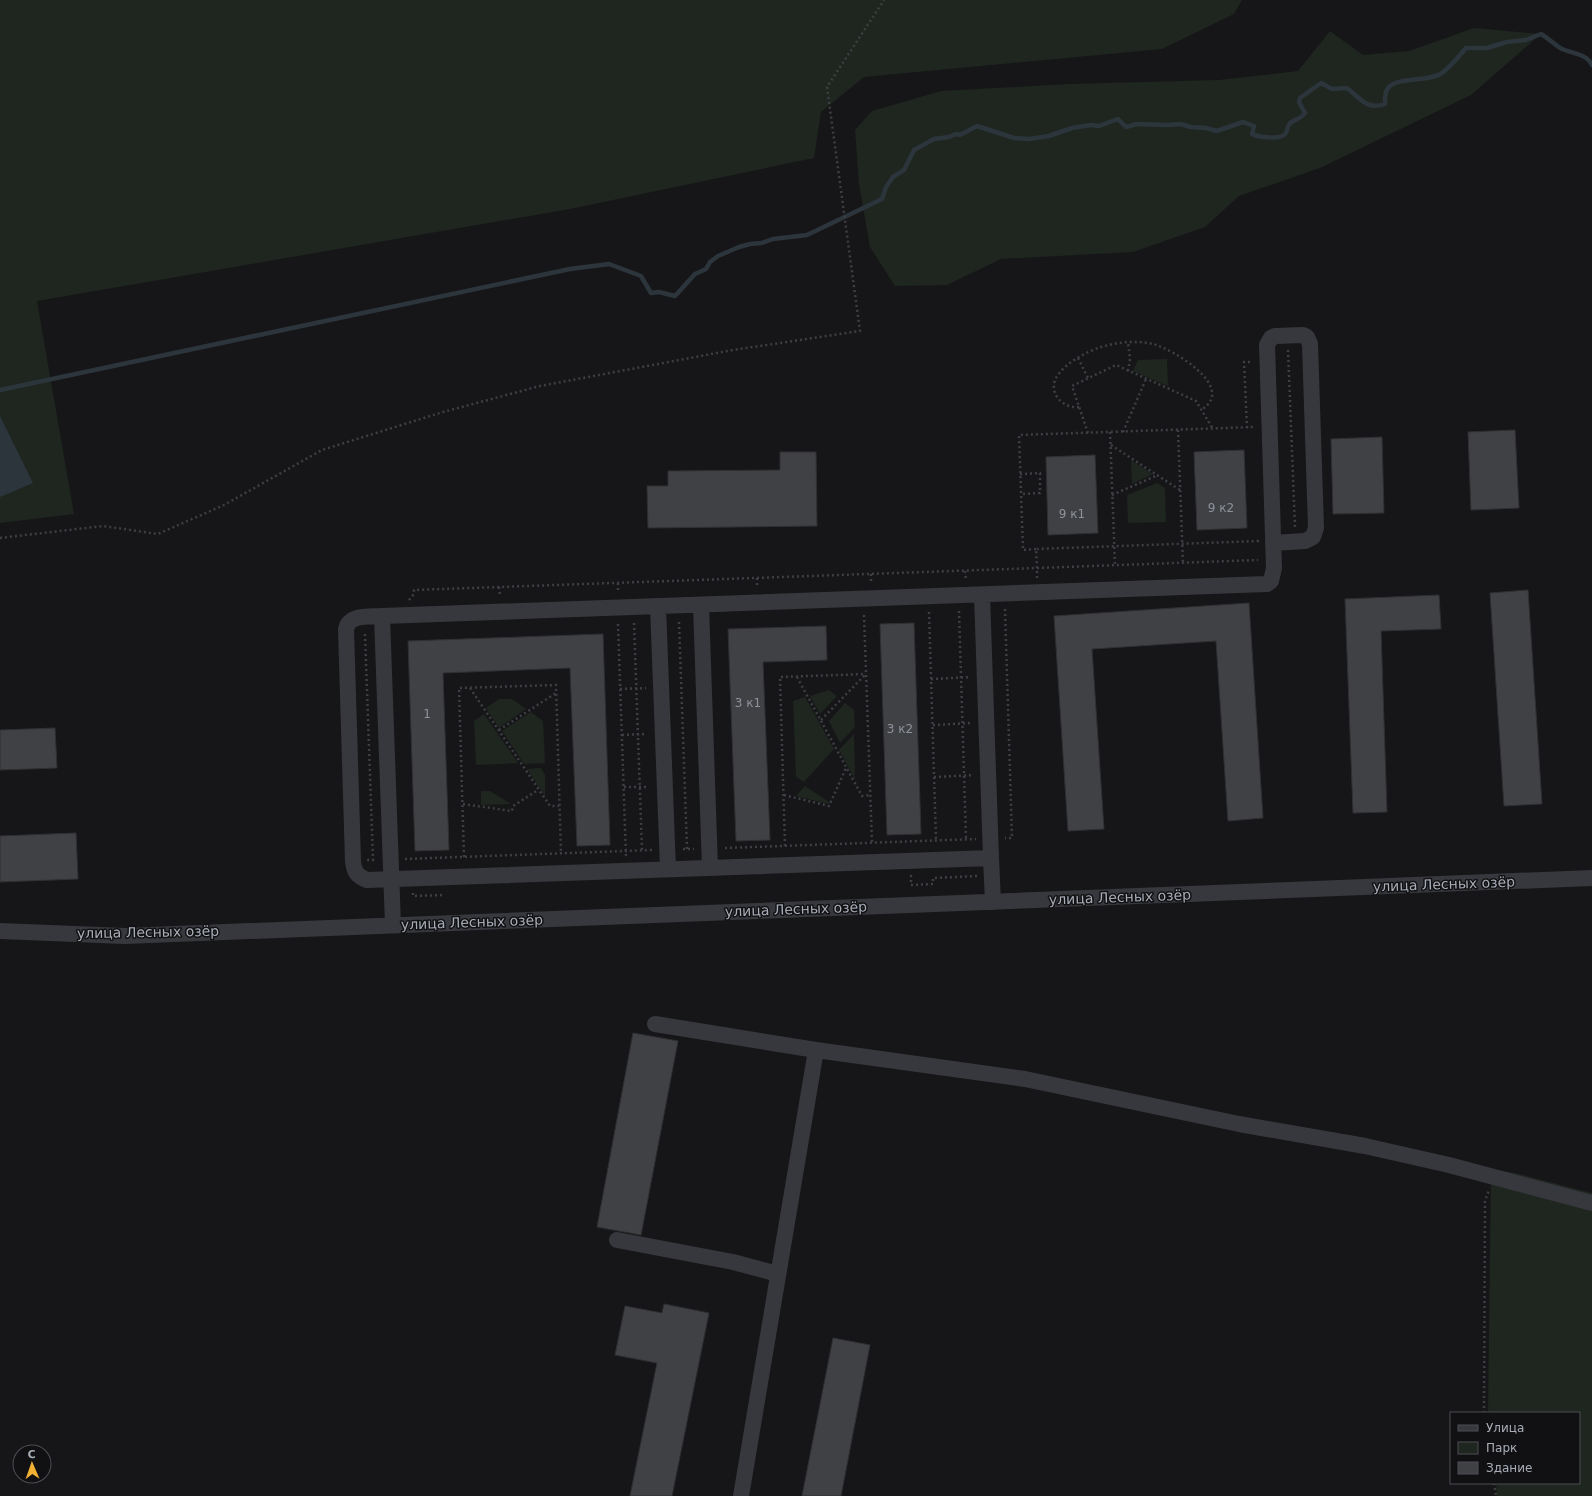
<svg xmlns="http://www.w3.org/2000/svg" width="1592" height="1496" font-family="'DejaVu Sans',sans-serif">
<rect width="100%" height="100%" fill="#161618"/>
<!-- green -->
<path fill="#1e261f" d="M 0,0 L 1242,0 L 1234,14 L 1162,49 L 864,77 L 821,112 L 814,158 L 570,209 L 37,301 L 74,514 L 0,523 Z
M 1474,28 L 1541,34 L 1471,95 L 1320,168 L 1239,196 L 1205,227 L 1133,252 L 1001,259 L 947,285 L 895,286 L 870,247 L 859,184 L 855,130 L 872,111 L 941,91 L 1069,84 L 1219,80 L 1298,71 L 1330,31 L 1363,55 L 1409,51 Z
M 1167,359 L 1168,386 L 1133,371 L 1138,360 Z
M 1131,460 L 1153,474 L 1132,484 Z
M 1157,483 L 1165,488 L 1166,522 L 1128,523 L 1127,495 Z
M 829,690 L 837,696 L 820,714 L 810,696 Z
M 805,697 L 834,749 L 804,782 L 796,777 L 793,701 Z
M 499,699 L 512,699 L 526,709 L 499,728 L 486,708 Z
M 845,703 L 854,710 L 855,727 L 840,743 L 829,721 Z
M 531,712 L 543,721 L 545,763 L 524,764 L 502,731 Z
M 484,714 L 518,763 L 476,765 L 474,721 Z
M 854,734 L 855,779 L 839,750 Z
M 541,768 L 545,775 L 545,796 L 527,769 Z
M 805,786 L 829,802 L 828,804 L 796,796 Z
M 481,791 L 490,791 L 511,804 L 481,805 Z
M 1491,1170 L 1515,1173 L 1592,1193 L 1592,1496 L 1497,1496 L 1496,1483 L 1579,1483 L 1579,1413 L 1488,1413 Z"/>
<!-- water -->
<path fill="#2c353c" d="M 0,416 L 33,483 L 0,497 Z"/>
<g fill="none" stroke-linecap="round" stroke-linejoin="round">
<!-- stream -->
<path stroke="#2c353c" stroke-width="4.5" d="M 0,390 L 570,269 L 609,264 L 641,276 L 651,293 L 659,292 L 675,296 L 695,274 L 706,269 L 710,262 L 718,256 L 739,247 L 750,244 L 762,243 L 773,239 L 807,235 L 882,199 L 886,187 L 893,177 L 904,170 L 914,150 L 934,139 L 949,137 L 956,134 L 960,135 L 977,126 L 1014,138 L 1029,139 L 1049,136 L 1072,128 L 1091,125 L 1099,126 L 1118,119 L 1126,127 L 1137,124 L 1168,125 L 1180,124 L 1191,127 L 1206,128 L 1217,131 L 1243,122 L 1254,126 L 1252,134 C 1257,137 1281,140 1285,134 C 1288,131 1287,126 1290,123 C 1297,118 1300,120 1305,113 L 1299,102 L 1300,98 L 1321,83 L 1332,89 L 1347,88 C 1359,97 1367,111 1385,104 C 1385,100 1385,95 1386,92 C 1391,75 1429,83 1442,73 C 1451,66 1459,56 1466,48 L 1487,48 L 1507,42 L 1526,40 L 1541,34 C 1548,38 1555,45 1562,49 C 1571,53 1587,54 1592,65"/>
</g>
<!-- building -->
<path fill="#404145" stroke="#303034" d="M 1515,430 L 1519,508 L 1471,510 L 1468,432 Z
M 1382,437 L 1384,513 L 1333,514 L 1331,439 Z
M 1244,450 L 1247,528 L 1197,530 L 1194,452 Z
M 780,452 L 816,452 L 817,526 L 648,528 L 647,486 L 668,486 L 668,471 L 780,470 Z
M 1095,455 L 1098,533 L 1048,535 L 1046,457 Z
M 1528,590 L 1542,804 L 1504,806 L 1490,593 Z
M 1439,595 L 1441,629 L 1381,631 L 1387,812 L 1353,813 L 1345,599 Z
M 1249,603 L 1263,818 L 1228,821 L 1216,641 L 1092,649 L 1104,829 L 1068,831 L 1054,616 Z
M 914,623 L 921,834 L 887,835 L 880,624 Z
M 826,626 L 827,660 L 763,662 L 770,840 L 736,841 L 728,629 Z
M 603,634 L 610,845 L 577,846 L 570,668 L 443,673 L 449,850 L 415,851 L 408,641 Z
M 55,728 L 57,768 L 0,770 L 0,730 Z
M 76,833 L 78,879 L 0,882 L 0,836 Z
M 633,1033 L 678,1041 L 641,1235 L 597,1227 Z
M 664,1304 L 709,1313 L 672,1496 L 630,1496 L 657,1363 L 615,1355 L 625,1306 L 662,1313 Z
M 833,1338 L 870,1345 L 841,1496 L 802,1496 Z"/>
<g fill="none" stroke-linecap="round" stroke-linejoin="round">
<!-- path -->
<path stroke="#3d3f44" stroke-width="2.5" stroke-dasharray="2 3" stroke-linecap="butt" d="M 1288,350 L 1295,527
M 1078,358 L 1088,378
M 1128,371 L 1130,359 L 1128,342
M 1079,407 C 1062,409 1046,391 1058,375 C 1067,362 1086,352 1101,347 C 1118,342 1136,340 1153,344 C 1173,349 1238,388 1201,410
M 1247,428 L 1244,362 L 1252,362
M 1178,430 L 1183,563
M 1110,432 L 1115,565
M 1123,432 L 1146,379
M 1088,433 L 1072,386 L 1116,365 L 1196,401 L 1213,429
M 1111,445 L 1180,490
M 1020,474 L 1040,473 L 1040,493 L 1021,494
M 1112,495 L 1158,475
M 0,538 L 103,526 L 158,534 L 224,505 L 322,450 L 443,412 L 540,386 L 733,350 L 860,331 L 827,87 L 884,0
M 1036,549 L 1023,550 L 1019,435 L 1254,427
M 965,571 L 966,580
M 871,574 L 871,583
M 757,578 L 757,587
M 1037,578 L 1037,568 L 1258,560
M 618,583 L 618,592
M 499,587 L 500,596
M 409,600 L 414,594 L 414,590 L 1037,568 L 1036,549 L 1258,541 L 1258,540
M 1005,609 L 1012,838 L 1005,838
M 959,611 L 966,839
M 929,612 L 936,840
M 864,615 L 872,843
M 679,622 L 687,849
M 634,623 L 642,850
M 618,624 L 626,857
M 365,634 L 373,860 L 367,860
M 797,677 L 862,796 L 870,795
M 931,679 L 971,677
M 470,688 L 550,806 L 559,806
M 620,689 L 646,688
M 821,720 L 865,675
M 933,725 L 972,723
M 499,730 L 556,693
M 622,735 L 647,734
M 934,777 L 974,775
M 624,787 L 649,787
M 784,795 L 829,806 L 846,768
M 463,804 L 512,811 L 513,806 L 538,790
M 785,846 L 780,677 L 866,674
M 725,848 L 976,839
M 683,849 L 694,849
M 464,857 L 459,688 L 556,685 L 561,854
M 405,859 L 652,850
M 910,876 L 911,876 L 911,885 L 933,884 L 933,878 L 977,876
M 413,893 L 413,896 L 444,895
M 1484,1413 L 1485,1201 L 1489,1190
M 1494,1483 L 1496,1496"/>
<!-- minor -->
<path stroke="#37383d" stroke-width="16" d="M 701,605 L 710,868
M 658,606 L 668,869
M 382,616 C 369,617 349,614 346,629 L 353,861 C 354,872 357,876 367,880 L 991,858 L 982,595
M 991,858 L 993,902
M 393,925 L 382,616 L 1267,584 L 1271,581 L 1274,568 L 1267,345 L 1271,338 L 1275,336 L 1303,335 L 1307,337 L 1310,344 L 1316,528 L 1313,537 L 1305,541 L 1273,543
M 0,931 L 125,936 L 1592,878
M 655,1024 L 816,1050 L 741,1496
M 816,1050 L 1025,1079 L 1239,1124 L 1365,1146 L 1449,1165 L 1592,1203
M 617,1240 L 733,1262 L 778,1274"/>
</g>
<g text-anchor="middle" stroke-width="3" stroke-linejoin="round" paint-order="stroke">
<!-- number labels -->
<g font-size="12" fill="#8e929b">
<text x="1221" y="512">9 к2</text>
<text x="1072" y="518">9 к1</text>
<text x="748" y="707">3 к1</text>
<text x="427" y="718">1</text>
<text x="900" y="733">3 к2</text>
</g>
<!-- street labels -->
<g font-size="14" fill="#a8adb8" stroke="#111113">
<text transform="translate(1444 884) rotate(-2)" y="5">улица Лесных озёр</text>
<text transform="translate(1120 897) rotate(-2)" y="5">улица Лесных озёр</text>
<text transform="translate(796 909) rotate(-2)" y="5">улица Лесных озёр</text>
<text transform="translate(472 922) rotate(-2)" y="5">улица Лесных озёр</text>
<text transform="translate(148 932) rotate(-1)" y="5">улица Лесных озёр</text>
</g>
</g>
<!-- legend -->
<rect x="1450" y="1412" width="130" height="72" fill="#111113" stroke="#4d4f55"/>
<rect x="1458" y="1425" width="20" height="6" fill="#37383d" stroke="#4d4f55"/>
<text x="1486" y="1432" font-size="12" fill="#a8adb8">Улица</text>
<rect x="1458" y="1442" width="20" height="12" fill="#1e261f" stroke="#4d4f55"/>
<text x="1486" y="1452" font-size="12" fill="#a8adb8">Парк</text>
<rect x="1458" y="1462" width="20" height="12" fill="#404145" stroke="#4d4f55"/>
<text x="1486" y="1472" font-size="12" fill="#a8adb8">Здание</text>
<!-- north arrow -->
<g transform="translate(32 1464) rotate(358)"><circle r="19" fill="#111113" stroke="#4d4f55"/>
<path d="M0-3L7 15L0 10L-7 15Z" fill="#f2b134"/>
<text y="-6" font-size="11" font-weight="bold" text-anchor="middle" fill="#a8adb8">С</text>
</g>
</svg>
